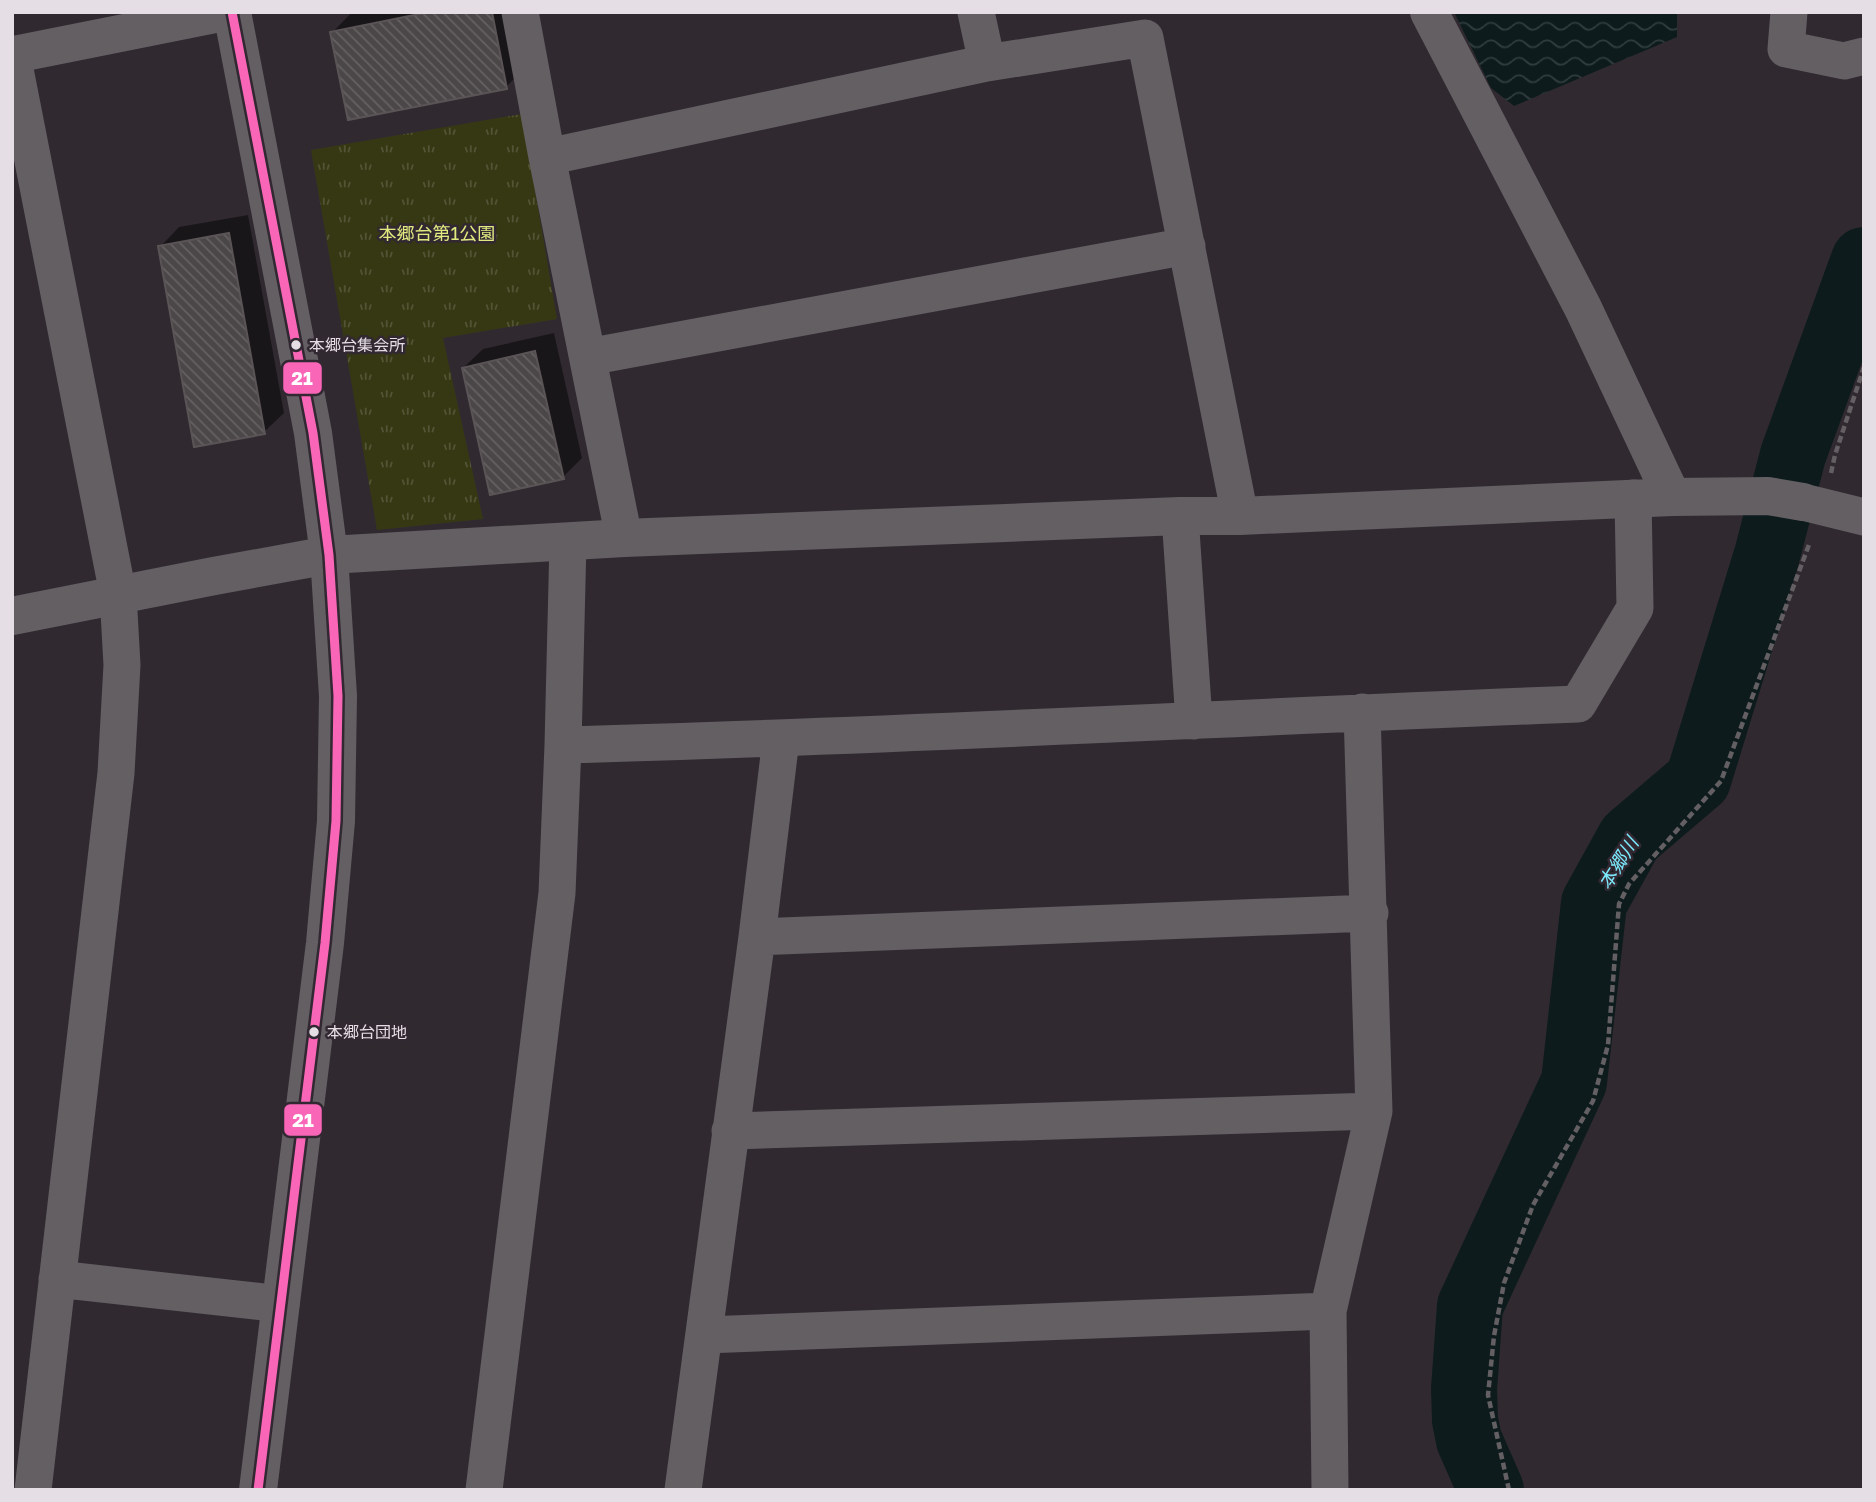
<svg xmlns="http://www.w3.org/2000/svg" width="1876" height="1502" font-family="'Golos Text','Noto Sans JP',sans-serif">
<defs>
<pattern id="park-tufts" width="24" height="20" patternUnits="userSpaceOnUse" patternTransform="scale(1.75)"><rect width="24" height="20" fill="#363813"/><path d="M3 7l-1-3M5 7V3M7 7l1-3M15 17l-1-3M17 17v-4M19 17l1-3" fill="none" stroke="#535435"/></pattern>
<pattern id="water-waves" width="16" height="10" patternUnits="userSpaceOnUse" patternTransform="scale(1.75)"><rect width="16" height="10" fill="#0d1b1d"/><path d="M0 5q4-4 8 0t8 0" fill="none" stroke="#303c3e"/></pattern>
<pattern id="building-back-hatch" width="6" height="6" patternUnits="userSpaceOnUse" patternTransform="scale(1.75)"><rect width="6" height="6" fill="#4b4647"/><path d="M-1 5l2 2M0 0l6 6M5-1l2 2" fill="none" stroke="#656061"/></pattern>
</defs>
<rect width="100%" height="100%" fill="#302a30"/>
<!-- park -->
<path fill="url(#park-tufts)" d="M 522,114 L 557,319 L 443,338 L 483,519 L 377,530 L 311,150 Z"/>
<!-- water -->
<path fill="url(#water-waves)" d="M 1454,12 L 1677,12 L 1677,37 L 1514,106 L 1491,88 Z"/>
<!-- shadow -->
<path fill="#0007" d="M 356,12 L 514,12 L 525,68 L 506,87 L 332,33 L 351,13 Z
M 248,215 L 284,413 L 264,432 L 160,247 L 179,227 Z
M 554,333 L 582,458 L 563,477 L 463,368 L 483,349 Z"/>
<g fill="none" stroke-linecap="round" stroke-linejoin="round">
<!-- river -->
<path stroke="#0d1b1d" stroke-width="66" d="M 1491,1490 L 1469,1440 L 1465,1420 L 1464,1389 L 1470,1306 L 1574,1082 L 1594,903 L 1630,838 L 1698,780 L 1767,555 L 1793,455 L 1864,260"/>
</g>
<!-- building -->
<path fill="url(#building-back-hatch)" stroke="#5a5456" stroke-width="2" d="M 429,12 L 492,12 L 507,89 L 348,120 L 330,32 Z
M 229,233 L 265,434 L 194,447 L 158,246 Z
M 535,351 L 564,479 L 490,495 L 462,368 Z"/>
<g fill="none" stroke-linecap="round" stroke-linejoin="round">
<!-- path -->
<path stroke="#635f63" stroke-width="4.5" stroke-dasharray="7 3.5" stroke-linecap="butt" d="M 1831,473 L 1835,455 L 1864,367
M 1509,1490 L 1488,1395 L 1494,1336 L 1504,1283 L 1533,1205 L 1593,1101 L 1608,1045 L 1619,904 L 1629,884 L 1721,781 L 1810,542"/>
<!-- minor -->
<path stroke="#635f63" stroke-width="37" d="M 520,12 L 547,157 L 624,538
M 976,12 L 987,63
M 1789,12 L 1786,49 L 1844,61 L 1864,56
M 12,54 L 118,594 L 122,665 L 116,773 L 33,1490
M 12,55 L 227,12
M 547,157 L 987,63 L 1145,38 L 1240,516
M 588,357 L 1187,246
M 1803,502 L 1864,517
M 1180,516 L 1194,721
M 563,745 C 902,736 1239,717 1578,704 L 1635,608 L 1633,498
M 757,937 L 1370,913
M 730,1131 L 1374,1111
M 57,1279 L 281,1304
M 705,1335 L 1328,1311
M 484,1490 L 557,893 L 563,745 L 568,542
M 683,1490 L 757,937 L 781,739
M 1330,1490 L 1328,1311 L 1374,1111 L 1362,712"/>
<!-- tertiary -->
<path stroke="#635f63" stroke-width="38" d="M 232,12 L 313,433 L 329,555 L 338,696 L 336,821 L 325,943 L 258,1490
M 1429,12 L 1583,308 L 1672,497
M 12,616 L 214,576 L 329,555 L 624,538 L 1180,516 L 1240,516 L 1672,497 L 1768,496 L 1803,502"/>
<!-- bus-1 casing -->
<g stroke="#322832" stroke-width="14">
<path id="bus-1" d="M 232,12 L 313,433 L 329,555 L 338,696 L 336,821 L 325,943 L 258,1490"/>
</g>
<!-- bus-1 -->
<use href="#bus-1" stroke="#fa66b7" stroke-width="9"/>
</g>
<!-- markers -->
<g fill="#e5dfe5" stroke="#322832" stroke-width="2.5">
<circle cx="296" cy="345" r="6"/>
<circle cx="314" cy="1032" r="6"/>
</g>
<g text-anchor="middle" stroke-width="5" stroke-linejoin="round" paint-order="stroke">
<!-- bus labels -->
<g font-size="16" fill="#e5dfe5" stroke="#322832" text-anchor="start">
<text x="309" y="351">本郷台集会所</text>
<text x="327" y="1038">本郷台団地</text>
</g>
<!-- park labels -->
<g font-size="18" fill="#deea7f" stroke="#322832">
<text x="437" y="240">本郷台第1公園</text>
</g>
<!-- water labels -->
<g font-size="19" font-style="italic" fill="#7bebfd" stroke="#322832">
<text transform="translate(1618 863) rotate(-58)" y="7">本郷川</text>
</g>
</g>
<g stroke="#322832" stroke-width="2.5">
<rect x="282" y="361" width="41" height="34" rx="7" fill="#fa66b7"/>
<rect x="283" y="1103" width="40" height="34" rx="7" fill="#fa66b7"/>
</g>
<g font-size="19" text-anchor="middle" font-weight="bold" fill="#fff">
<text x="302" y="385">21</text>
<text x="303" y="1127">21</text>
</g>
<!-- border -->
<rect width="1876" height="1502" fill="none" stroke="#e5dfe5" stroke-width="28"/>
</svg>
